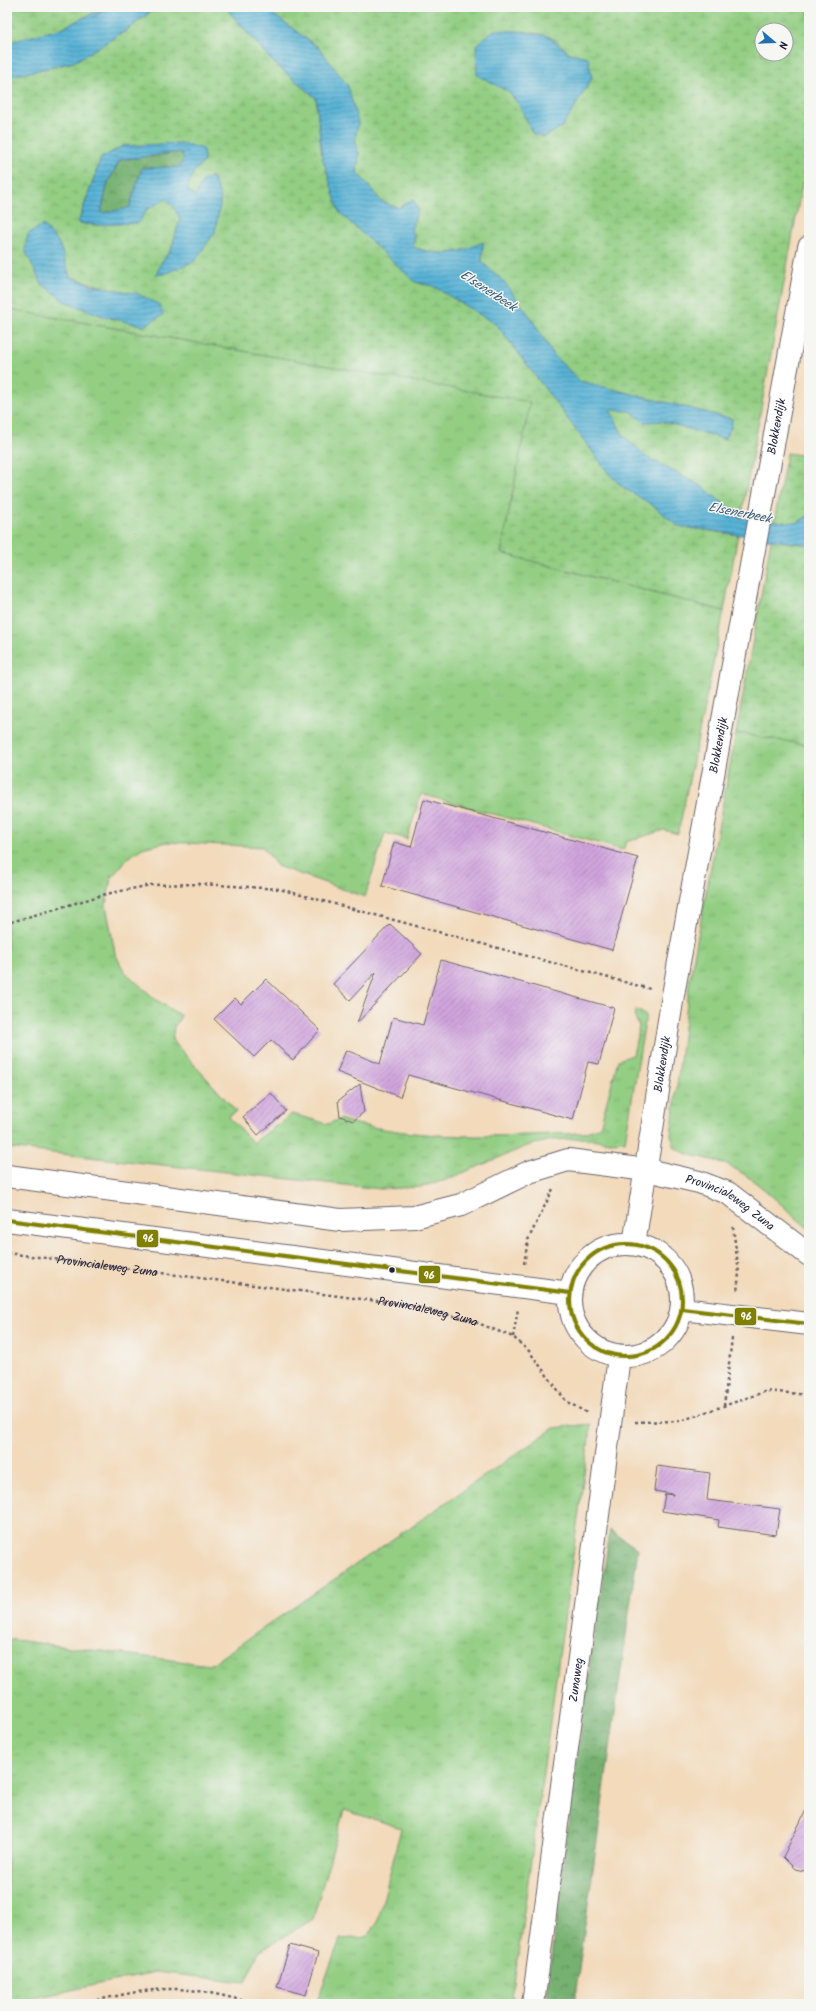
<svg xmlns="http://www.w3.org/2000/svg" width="816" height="2011" font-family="Kalam,sans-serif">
<defs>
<pattern id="grass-tufts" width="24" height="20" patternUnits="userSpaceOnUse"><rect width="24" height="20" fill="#93ce83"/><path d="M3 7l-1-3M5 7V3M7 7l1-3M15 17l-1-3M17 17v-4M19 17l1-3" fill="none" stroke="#7eb172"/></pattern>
<pattern id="forest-crowns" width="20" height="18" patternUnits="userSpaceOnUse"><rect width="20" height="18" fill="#76b171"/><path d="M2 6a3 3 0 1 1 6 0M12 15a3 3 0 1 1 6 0" fill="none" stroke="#60905e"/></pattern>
<pattern id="wetland-marsh" width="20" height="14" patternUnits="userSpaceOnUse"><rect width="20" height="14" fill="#93ce83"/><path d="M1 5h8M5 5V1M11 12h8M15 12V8" fill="none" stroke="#7eb172"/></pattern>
<pattern id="water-rules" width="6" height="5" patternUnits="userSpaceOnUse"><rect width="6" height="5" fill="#58b3d6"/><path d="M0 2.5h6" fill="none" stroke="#4891af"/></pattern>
<pattern id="building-hatch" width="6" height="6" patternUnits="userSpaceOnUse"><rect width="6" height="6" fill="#d0a4dd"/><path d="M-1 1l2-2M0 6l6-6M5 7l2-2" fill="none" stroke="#a885b4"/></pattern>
</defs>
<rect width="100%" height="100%" fill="#f6f6f2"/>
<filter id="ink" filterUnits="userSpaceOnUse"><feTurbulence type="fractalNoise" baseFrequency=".025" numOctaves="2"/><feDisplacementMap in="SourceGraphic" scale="8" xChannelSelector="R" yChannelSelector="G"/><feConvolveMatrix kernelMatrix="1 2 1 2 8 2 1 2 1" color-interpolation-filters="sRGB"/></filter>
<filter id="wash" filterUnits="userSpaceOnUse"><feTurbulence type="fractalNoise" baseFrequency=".012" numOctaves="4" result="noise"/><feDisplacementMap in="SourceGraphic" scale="16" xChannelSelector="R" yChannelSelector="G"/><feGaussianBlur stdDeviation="0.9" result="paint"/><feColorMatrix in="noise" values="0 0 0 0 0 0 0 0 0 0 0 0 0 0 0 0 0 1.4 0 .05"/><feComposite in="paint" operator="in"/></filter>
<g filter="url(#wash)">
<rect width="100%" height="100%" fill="#f2dabb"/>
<!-- grass -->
<path fill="url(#grass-tufts)" stroke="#5a785f" d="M 7,309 L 531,402 L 501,553 L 724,611 L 678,834 L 664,830 L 626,842 L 623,850 L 421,794 L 407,839 L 385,833 L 365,897 L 277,866 L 263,847 L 167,842 L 142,848 L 127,859 L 111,878 L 106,905 L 115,953 L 124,971 L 155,999 L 181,1016 L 174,1027 L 172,1040 L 236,1111 L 229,1117 L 253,1143 L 292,1114 L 328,1124 L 340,1119 C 356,1125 372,1127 390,1130 C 454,1140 519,1135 584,1133 L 600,1127 L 618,1060 L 633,1055 L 639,1026 L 634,1016 L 636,1010 L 646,1015 L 625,1141 L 610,1142 L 584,1138 L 552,1140 L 527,1146 L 446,1180 L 420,1187 L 381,1189 L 7,1148 Z
M 736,733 L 809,745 L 809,1229 C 786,1210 754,1176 727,1165 C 710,1157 691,1158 675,1148 L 671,1135 L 690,978 Z
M 591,1424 L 514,1984 L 511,1994 L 515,2001 L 511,2004 L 316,2004 L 340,1939 L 367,1937 L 378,1921 L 401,1828 L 344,1810 L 313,1919 L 259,1952 L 245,1982 L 155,1972 L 7,2004 L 7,1639 L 210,1665 L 554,1428 Z"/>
<!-- forest -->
<path fill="url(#forest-crowns)" stroke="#4c6a56" d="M 181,152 L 184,159 L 179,167 L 142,168 L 129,208 L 101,214 L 108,182 L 120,160 Z
M 610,1530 L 638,1549 L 574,2004 L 545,2004 L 582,1718 Z"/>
<!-- wetland -->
<path fill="url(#wetland-marsh)" stroke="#5a785f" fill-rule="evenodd" d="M 7,7 L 109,7 L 82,25 L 104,8 L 62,28 L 7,43 Z
M 157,7 L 225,7 L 272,61 L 316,98 L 322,156 L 415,282 L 433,286 L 497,325 L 610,475 L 624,488 L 651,504 L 678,526 L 738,535 L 724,611 L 501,553 L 530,402 L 7,309 L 7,77 L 74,62 L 128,29 ZM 148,145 L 203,149 L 204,162 L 194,171 L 187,190 L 196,197 L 202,181 L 195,261 L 161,263 L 171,250 L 180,219 L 173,206 L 166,199 L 146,210 L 97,225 L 78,223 L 101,158 L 123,146 ZM 43,225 L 59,243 L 70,277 L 111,289 L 144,326 L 103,316 L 64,301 L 28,234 Z
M 263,7 L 809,7 L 809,146 L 741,518 L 703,487 L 646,457 L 623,435 L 610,410 L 631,411 L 644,422 L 661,421 L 724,439 L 732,419 L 580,381 L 555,357 L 529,315 L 503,281 L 482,262 L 483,243 C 457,254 440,257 413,247 L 415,237 L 411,229 L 418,210 L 413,199 L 399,208 L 382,202 L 357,172 L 359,154 L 355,139 L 358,123 L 319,48 ZM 494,30 C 511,31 530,31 547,36 C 560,40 582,67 592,78 L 563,126 L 533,134 L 519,105 L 509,92 ZM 762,30 L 786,30 L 786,54 L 762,54 Z
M 787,453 L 809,456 L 808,516 L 797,523 L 774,522 Z
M 771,540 L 809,545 L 809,745 L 736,733 Z"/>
<!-- water -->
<path fill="url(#water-rules)" stroke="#3d6a88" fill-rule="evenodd" d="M 106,7 L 92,18 L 109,7 L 157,7 L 128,29 L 74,62 L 7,77 L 7,43 L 62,28 Z
M 225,7 L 263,7 L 319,48 L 348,86 L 358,123 L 355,139 L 359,154 L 357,172 L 382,202 L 399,208 L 413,199 L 418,210 L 411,229 L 415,237 L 413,247 C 441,258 457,254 483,242 L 482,262 L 503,281 L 529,315 L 555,357 L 580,381 L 732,419 L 731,428 L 724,439 L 661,421 L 644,422 L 631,411 L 610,410 L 623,435 L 646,457 L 703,487 L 741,518 L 797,523 L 808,516 L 809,508 L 809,545 L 678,526 L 651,504 L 624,488 L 610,475 L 497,325 L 433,286 L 415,282 L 339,212 L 322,156 L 316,98 L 272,61 Z
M 494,30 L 520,31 L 548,36 L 569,53 L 588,57 L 592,78 L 563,126 L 545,137 L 533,134 L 519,105 L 509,92 L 477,75 L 476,45 Z
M 181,143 L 203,149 L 204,162 L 194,171 L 187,190 L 196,197 L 202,181 L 212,176 L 221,198 L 215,232 L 195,261 L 164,274 L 156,275 L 161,263 L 171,250 L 180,219 L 173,206 L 166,199 L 146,210 L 139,223 L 96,225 L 78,223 L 101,158 L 123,146 ZM 181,152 L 184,159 L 179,167 L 142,168 L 129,208 L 101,213 L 108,182 L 120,160 Z
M 43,225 L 59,243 L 70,277 L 92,285 L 138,294 L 160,305 L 163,315 L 144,326 L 103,316 L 64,301 L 41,283 L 25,250 L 28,234 Z"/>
<g id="blocks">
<!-- building -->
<path fill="url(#building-hatch)" d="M 424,799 L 638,858 L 612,950 L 382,886 L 394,842 L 411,847 Z
M 390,924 L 422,954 L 357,1023 L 376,972 L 350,1000 L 333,984 Z
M 441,960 L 614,1008 L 599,1064 L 588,1062 L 573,1120 L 408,1075 L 400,1097 L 337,1072 L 346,1050 L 380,1064 L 393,1017 L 423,1025 Z
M 266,979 L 320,1030 L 293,1060 L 271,1040 L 254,1057 L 214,1019 L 235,998 L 241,1004 Z
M 360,1084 L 364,1112 L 353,1121 L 340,1116 L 338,1101 Z
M 271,1093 L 286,1111 L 258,1135 L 243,1117 Z
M 657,1466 L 710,1473 L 707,1500 L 780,1509 L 776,1535 L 718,1527 L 719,1520 L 662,1511 L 665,1494 L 673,1495 L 673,1494 L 654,1491 Z
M 809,1804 L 809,1872 L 795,1869 L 783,1857 Z
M 290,1945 L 318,1953 L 306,1995 L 277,1987 Z"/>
</g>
</g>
<g filter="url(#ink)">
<use href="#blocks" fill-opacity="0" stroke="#6b6268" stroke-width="1"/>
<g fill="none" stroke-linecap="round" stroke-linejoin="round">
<!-- minor casing -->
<g stroke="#6b6268" stroke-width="24">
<g id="minor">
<path id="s2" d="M 7,1176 L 340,1220 L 414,1217 L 461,1205 L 529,1172 L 568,1160 L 647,1170 L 699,1182 L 728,1193 L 809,1255"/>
<path id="s3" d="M 634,1244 L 673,995 L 809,247"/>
<path id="s4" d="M 533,2004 L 619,1357"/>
</g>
</g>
<!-- major casing -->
<g stroke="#6b6268" stroke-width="24">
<path id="major" d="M 7,1220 L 570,1293
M570 1300a56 56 0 1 1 112 0a56 56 0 1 1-112 0Z
M 682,1309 L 809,1324"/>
</g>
<!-- path -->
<g stroke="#6b6268" stroke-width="2.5" stroke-dasharray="3 3" stroke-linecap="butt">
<path d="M 11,922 L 106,894 L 151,885 L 202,884 L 279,889 L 650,989"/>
<path d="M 733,1227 L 739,1273 L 737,1292"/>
<path id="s1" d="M 7,1253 L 408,1305 L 470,1320 L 513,1337 L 529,1351 L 566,1401 L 587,1413"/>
<path d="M 524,1264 L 528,1240 L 553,1189"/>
<path d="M 513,1337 L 518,1309"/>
<path d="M 724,1406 L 732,1338"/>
<path d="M 635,1422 L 680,1421 L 767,1391 L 809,1395"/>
<path d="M 80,2004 C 108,1998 138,1990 167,1989 C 197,1988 228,1997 257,2004"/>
</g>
<!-- minor -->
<use href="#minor" stroke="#fff" stroke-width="22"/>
<!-- major -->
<use href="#major" stroke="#fff" stroke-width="22"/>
<!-- bus-1 casing -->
<g stroke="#f6f6f2" stroke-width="7">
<path id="bus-1" d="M 7,1220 L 570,1293
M570 1300a56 56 0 1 1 112 0a56 56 0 1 1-112 0Z
M 682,1309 L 809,1324"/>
</g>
<!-- bus-1 -->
<use href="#bus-1" stroke="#808000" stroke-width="4"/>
</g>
</g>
<!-- markers -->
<circle fill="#22223b" stroke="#f6f6f2" stroke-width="1.5" cx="392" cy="1270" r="3.5"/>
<g text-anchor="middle" stroke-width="3" stroke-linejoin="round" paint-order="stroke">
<!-- street labels -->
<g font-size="12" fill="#22223b" stroke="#f6f6f2">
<text dy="4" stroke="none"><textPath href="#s3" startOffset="830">Blokkendijk</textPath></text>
<text dy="4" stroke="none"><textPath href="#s3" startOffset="506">Blokkendijk</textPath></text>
<text dy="4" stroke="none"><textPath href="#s3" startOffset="182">Blokkendijk</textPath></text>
<text dy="4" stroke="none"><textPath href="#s2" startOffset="745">Provincialeweg Zuna</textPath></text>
<text dy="4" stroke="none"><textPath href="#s1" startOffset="101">Provincialeweg Zuna</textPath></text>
<text dy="4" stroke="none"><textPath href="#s1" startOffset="425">Provincialeweg Zuna</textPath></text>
<text dy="4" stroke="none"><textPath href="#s4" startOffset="327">Zunaweg</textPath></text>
</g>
<!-- water labels -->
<g font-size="13" font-style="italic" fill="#385c79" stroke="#f6f6f2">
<text transform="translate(489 290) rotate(33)" y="5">Elsenerbeek</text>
<text transform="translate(740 512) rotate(11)" y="5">Elsenerbeek</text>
</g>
</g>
<g stroke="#f6f6f2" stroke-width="1.5">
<rect x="136" y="1229" width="23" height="19" rx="4" fill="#808000"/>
<rect x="418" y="1265" width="23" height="19" rx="4" fill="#808000"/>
<rect x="734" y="1307" width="23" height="19" rx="4" fill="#808000"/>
</g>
<g font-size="11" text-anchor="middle" font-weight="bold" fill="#fff">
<text x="148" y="1242">96</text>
<text x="429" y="1279">96</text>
<text x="746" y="1320">96</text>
</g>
<!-- margin -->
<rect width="816" height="2011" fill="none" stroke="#f6f6f2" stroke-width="24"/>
<!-- north arrow -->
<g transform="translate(774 42) rotate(109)"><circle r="19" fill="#f6f6f2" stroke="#a1a1a9"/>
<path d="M0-3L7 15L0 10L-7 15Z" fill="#1f6fb2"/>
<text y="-6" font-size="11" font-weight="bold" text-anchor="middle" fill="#22223b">N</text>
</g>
</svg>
